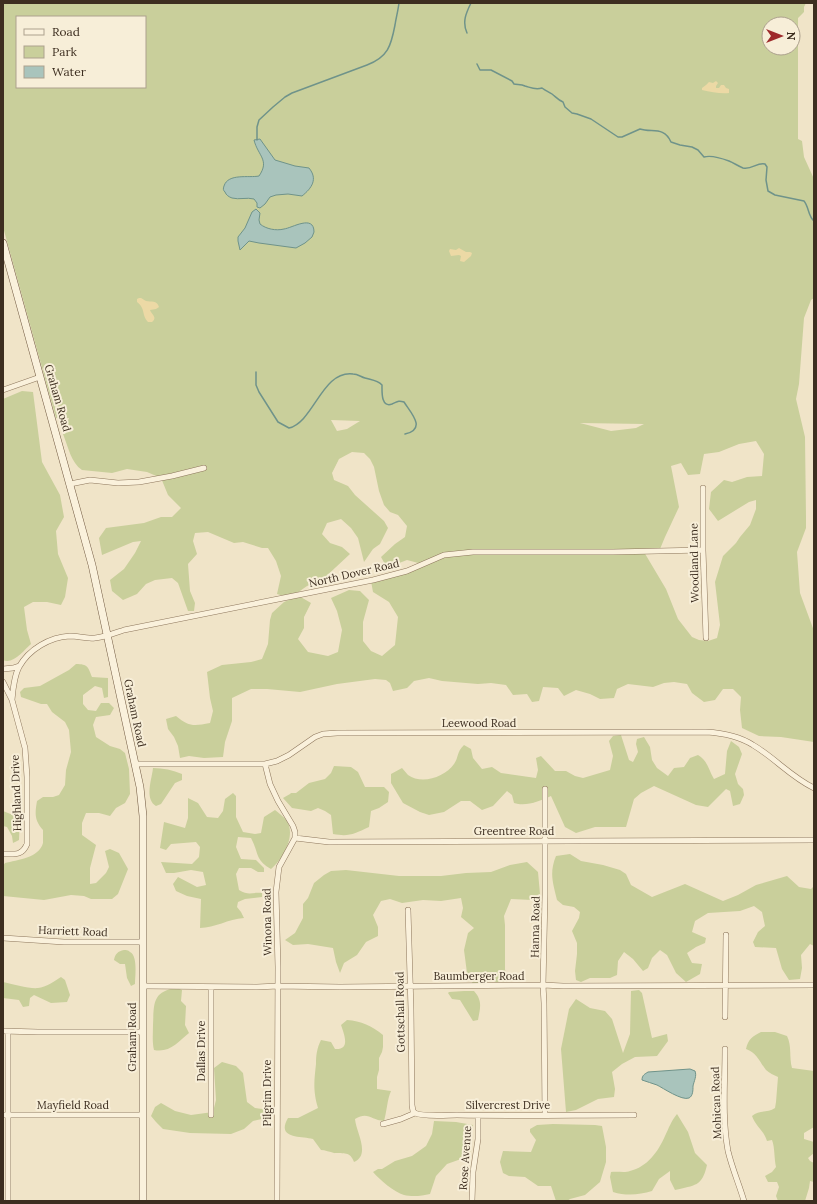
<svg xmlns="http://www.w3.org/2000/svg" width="817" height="1204" font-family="Lora,serif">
<rect width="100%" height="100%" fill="#f0e4c8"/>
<!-- green -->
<path fill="#c9cf9b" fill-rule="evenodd" d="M 3,3 L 806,3 L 804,7 L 804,12 L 798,18 L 798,139 L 802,141 L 804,157 L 814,179 L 814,298 L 811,300 L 804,318 L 799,384 L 796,399 L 805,437 L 806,517 L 806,528 L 797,552 L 800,593 L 814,631 L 814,742 L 781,737 L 759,736 L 742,728 L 740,710 L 741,697 L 733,689 L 723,689 L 715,700 L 704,702 L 692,693 L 687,684 L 674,682 L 664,683 L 653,687 L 628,684 L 617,689 L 614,698 L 600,699 L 590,694 L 576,690 L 564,696 L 558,688 L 543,687 L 539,701 L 532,702 L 527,694 L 513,695 L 506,685 L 491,683 L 478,684 L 442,681 L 429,678 L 414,681 L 407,688 L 393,691 L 390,683 L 386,680 L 375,679 L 337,684 L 300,692 L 267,689 L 251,689 L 232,698 L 232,721 L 225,742 L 223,757 L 204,758 L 189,756 L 180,758 L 178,746 L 174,737 L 168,729 L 166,719 L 176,716 C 189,727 194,726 210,723 L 213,711 L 210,698 L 207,672 L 222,665 L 251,662 L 262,659 L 268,644 L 270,620 L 272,613 L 284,602 L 299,596 L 311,603 L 304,617 L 304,628 L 298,639 L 308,652 L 328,656 L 338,652 L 342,630 L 337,611 L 331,598 L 349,590 L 360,591 L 369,600 L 363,622 L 363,641 L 371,651 L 382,656 L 395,645 L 398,617 L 389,602 L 373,592 L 371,581 L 422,564 L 407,560 L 394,565 L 386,566 L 381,557 L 395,544 L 405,537 L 407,526 L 398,515 L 390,512 L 384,505 L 379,491 L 374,467 L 370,459 L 364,453 L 352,452 L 339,459 L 332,473 L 334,480 L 348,486 L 355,495 L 384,521 L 388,528 L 380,544 L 373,549 L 364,562 L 358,538 L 351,528 L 341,519 L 327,523 L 322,534 L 330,543 L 342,547 L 350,554 L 321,581 L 307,586 L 290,598 L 277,594 L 281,576 L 276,561 L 268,548 L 262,548 L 243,542 L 234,543 L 208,532 L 195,533 L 193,541 L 197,554 L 188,564 L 190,591 L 195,603 L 194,611 L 188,611 L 178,583 L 172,578 L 155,580 L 146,584 L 137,594 L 123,600 L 112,591 L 110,580 L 124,569 L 135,553 L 141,541 L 133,542 L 102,555 L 99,538 L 106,528 L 144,523 L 161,517 L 172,517 L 181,508 L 168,495 L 161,478 L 147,472 L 127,469 L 112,473 L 82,470 C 71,463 68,446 63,434 L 69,418 L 56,418 L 3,227 ZM 17,17 L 145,17 L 145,87 L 17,87 ZM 769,24 L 793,24 L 793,48 L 769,48 ZM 331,420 L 360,421 L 347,429 L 337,431 ZM 580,423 L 644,424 L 636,428 L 611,431 ZM 756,441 L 764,454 L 762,476 L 747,477 L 732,482 L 724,480 L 711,492 L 709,509 L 718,521 L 749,502 L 756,500 L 756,509 L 750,525 L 740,537 L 736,543 L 723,556 L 715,582 L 720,625 L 717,638 L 708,641 L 699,640 L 692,637 L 678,619 L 666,589 L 644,552 L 660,549 L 665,537 L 679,507 L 671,466 L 681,463 L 688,475 L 700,474 L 704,454 L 719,452 L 739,444 Z
M 22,391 L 33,392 L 42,462 L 60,495 L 64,517 L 56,531 L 58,554 L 68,578 L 65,597 L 61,605 L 47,602 L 33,602 L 24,607 L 27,630 L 31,644 C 24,650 13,665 3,660 L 3,399 Z
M 76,664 C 88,664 88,667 92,677 L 108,678 L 108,697 L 104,698 L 102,688 L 95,686 L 83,695 L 83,704 L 88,710 L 96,711 L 101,703 L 109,703 L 114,708 L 110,715 L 96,717 L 93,725 L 96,737 L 110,746 L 120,749 L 125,753 L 129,769 L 130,794 L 125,803 L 116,808 L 110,816 L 99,813 L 86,813 L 82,823 L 82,835 L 96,845 L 90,868 L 90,884 L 96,883 L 106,873 L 109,867 L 105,851 L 110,849 L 119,853 L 128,869 L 118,894 L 112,899 L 91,899 L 84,896 L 71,895 L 44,900 L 3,896 L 3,866 L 5,863 C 17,860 39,858 43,843 C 43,839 43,834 43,830 C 34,820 35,813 37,801 L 43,797 L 53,797 L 59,795 L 65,785 L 66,770 L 71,752 L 69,730 L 65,722 L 52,712 L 47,704 L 41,704 L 21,697 L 20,692 L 24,688 L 40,686 L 69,670 Z
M 621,735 L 629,760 L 633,762 L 638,752 L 636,744 L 637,739 L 644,737 L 650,747 L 652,760 L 657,768 L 668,776 L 674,768 L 684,767 L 690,758 L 698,755 C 708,761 708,769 714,779 L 725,774 L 727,751 L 731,741 L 739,747 L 742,754 L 735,774 L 738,784 L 743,789 L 744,795 L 740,804 L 733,806 L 730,791 L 726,789 L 708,807 L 696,805 L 654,786 L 641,793 L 634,799 L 626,827 L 595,827 L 576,833 L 565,827 L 551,796 C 540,801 526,807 514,803 L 512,795 L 507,791 L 493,806 L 482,810 L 470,801 L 461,801 L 444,812 L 429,815 L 420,812 L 403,803 L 391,783 L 391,774 L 402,768 C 404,770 406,773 408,775 C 422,785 445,777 454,764 C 459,757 456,753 464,745 L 471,749 L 473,758 L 482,769 L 492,767 L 501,773 L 536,778 L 538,770 L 536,758 L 541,756 L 555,771 L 566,771 L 575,776 L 583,778 L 610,770 L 613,756 L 609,741 L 613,736 Z
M 334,766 L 351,767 L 358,772 L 365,787 L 384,787 L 389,792 L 388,802 L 379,808 L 371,811 L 369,827 C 354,834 349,837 333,834 L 331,815 L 325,811 L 318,808 L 311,811 L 292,808 L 283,798 L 290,794 L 291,793 L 296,793 L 309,783 L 325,779 L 331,773 Z
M 153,768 C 163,768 173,770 182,774 L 182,780 L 175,783 L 161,804 L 156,806 C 144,799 152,779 153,768 Z
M 233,793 L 236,796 L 236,817 L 243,832 L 255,834 L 261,833 L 264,817 L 275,810 C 279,813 284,817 287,821 C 296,836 283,859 271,869 C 255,860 259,853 251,838 L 238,837 L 236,847 L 241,859 L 256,860 L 264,868 L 264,872 L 258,872 L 251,868 L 239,868 L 236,874 L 239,890 C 249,896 252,892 262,893 L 262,897 L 245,899 L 238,902 L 237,907 L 241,912 L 244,918 C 228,919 215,928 200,928 L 201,899 L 187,896 L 176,891 L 173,884 L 178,877 L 197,887 L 206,885 L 203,872 L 191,870 L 174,873 L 166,873 L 161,862 L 192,864 L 199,857 L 200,847 L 196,842 L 171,844 L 166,850 L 160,848 L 164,822 L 185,828 L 188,818 L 188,798 L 198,803 L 207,817 L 218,818 L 223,811 L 225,799 Z
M 3,811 L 13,815 L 20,814 L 19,840 L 13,843 L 12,836 L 7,827 L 3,826 Z
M 570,854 L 581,861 L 603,865 L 620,870 L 626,874 L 631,885 L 652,897 L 685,884 L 723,901 L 738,895 L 756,885 L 787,876 L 799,887 L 811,889 L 814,886 L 814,946 L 810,944 L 801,955 L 802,968 L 800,979 L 789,980 L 782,969 L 776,948 L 755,947 L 753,942 L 758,932 L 765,926 L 762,912 L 754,906 L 740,911 L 708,913 L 695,921 L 692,932 L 706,938 L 705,943 L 696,947 L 687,953 L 692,963 L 702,964 L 700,974 L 686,982 L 676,973 L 667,955 L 660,950 L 652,958 L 648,968 L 643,971 L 633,959 L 624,952 L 618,961 L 617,975 L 610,978 L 590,978 L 581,982 L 576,980 L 575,971 L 577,954 L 577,943 L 572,931 L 579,918 L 580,912 L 574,907 L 563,905 L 557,900 C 553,883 549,873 556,856 Z
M 527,862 L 538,872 L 540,894 L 532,900 L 511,899 L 504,916 L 505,925 L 505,969 L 507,982 L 483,982 L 473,984 L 467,973 L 464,950 L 468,933 L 474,928 L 461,917 L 463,908 L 461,898 L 441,901 L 423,900 L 402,903 L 390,899 L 381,901 L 373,915 L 378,927 L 378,936 L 366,942 L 357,955 L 344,963 L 340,973 L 336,962 L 333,948 L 308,944 L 293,945 L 285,940 L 295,933 L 303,918 L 303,904 L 308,898 L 314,883 L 324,875 L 331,871 L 346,870 L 399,876 L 441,876 L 466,873 L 491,872 L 510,865 Z
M 124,950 C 126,950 128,950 130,952 C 138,956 135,976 135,984 L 131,986 L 127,978 L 125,964 L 120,964 L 114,960 C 115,954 118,951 124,950 Z
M 61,977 L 65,980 L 70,995 L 67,1002 L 51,1003 L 34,995 L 30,998 L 29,1006 L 23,1007 L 19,1000 L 3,998 L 3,982 C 12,984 30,989 38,988 C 46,987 55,981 61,977 Z
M 177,988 L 182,990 L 181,1001 L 186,1006 L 185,1025 L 189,1033 C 178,1042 170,1053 154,1050 C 152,1042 153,1033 153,1025 C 154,1004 152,991 177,988 Z
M 639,990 L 642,993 L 652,1038 L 667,1034 L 668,1041 L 657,1056 L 635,1057 L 622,1064 L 612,1072 L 615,1089 L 614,1097 L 598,1099 L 576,1110 L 566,1112 L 561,1049 L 569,1009 L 576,999 L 590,1008 L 605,1011 L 612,1019 L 623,1053 L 630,1034 L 631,991 Z
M 464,991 L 474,991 C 483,1001 480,1008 478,1020 L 473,1021 L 460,1000 L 452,999 L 448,993 L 449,992 Z
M 347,1020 C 361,1021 372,1026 383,1035 L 383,1047 L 382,1052 L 379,1058 L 379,1070 L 377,1077 L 377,1089 L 391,1091 C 387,1100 387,1111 384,1121 C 371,1120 368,1111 355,1119 C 356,1132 371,1155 354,1162 C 350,1151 344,1154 334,1153 C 330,1152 325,1150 321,1150 L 313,1139 C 300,1136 276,1139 288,1118 L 298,1118 L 318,1108 C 313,1091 314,1082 316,1064 C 316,1055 317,1048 321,1040 L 331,1042 L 335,1049 C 351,1050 344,1034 341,1025 Z
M 761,1032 L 775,1032 L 787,1036 C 792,1046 789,1057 792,1068 L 814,1071 L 814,1127 L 804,1133 L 804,1139 L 814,1142 L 814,1153 L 808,1158 L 810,1161 L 814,1163 L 814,1182 L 810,1181 L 809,1188 L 805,1201 L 778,1201 L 776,1196 L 779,1187 L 777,1182 L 768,1182 L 765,1176 L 772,1172 L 776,1167 C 774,1158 775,1148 772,1140 L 767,1141 C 763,1129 756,1127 752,1116 C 759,1110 768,1113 775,1108 L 776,1102 L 778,1077 C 774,1075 769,1073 766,1070 C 759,1061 757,1053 746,1049 C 748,1039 753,1036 761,1032 Z
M 222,1062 L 236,1066 L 243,1073 L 247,1102 L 255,1108 L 269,1110 L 266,1118 L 253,1121 L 244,1129 L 231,1134 L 190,1133 L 163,1129 L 156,1122 L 151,1116 L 155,1107 L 161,1103 L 175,1111 L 191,1115 L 213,1112 L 216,1100 L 214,1068 Z
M 677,1114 L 688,1132 L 695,1153 L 707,1165 C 702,1187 695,1185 675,1190 L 670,1180 L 670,1171 L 659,1179 L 652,1191 C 639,1195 626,1196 613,1192 L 610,1177 L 611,1172 C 617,1171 625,1173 630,1171 C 647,1167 658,1152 665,1136 C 669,1128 671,1121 677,1114 Z
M 434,1121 L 456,1122 L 473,1125 L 470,1137 L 471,1151 L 461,1159 L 447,1164 L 436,1176 L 430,1194 C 422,1196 412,1197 404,1195 C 394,1192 380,1180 373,1172 L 378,1169 L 382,1169 L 395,1161 L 412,1156 L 426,1146 L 432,1134 Z
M 553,1124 L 595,1125 L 602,1126 L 606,1147 L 606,1162 L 600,1182 L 585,1195 L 570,1199 L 567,1201 L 556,1201 L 551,1186 L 538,1186 L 525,1177 L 509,1176 L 503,1173 L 500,1162 L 503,1151 L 531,1152 L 536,1140 L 530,1132 L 530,1129 L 537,1125 Z"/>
<!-- sand -->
<path fill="#ecd9a5" d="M 716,81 L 718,83 L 716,86 L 716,88 L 719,88 L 721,85 L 724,85 L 726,88 L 729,89 L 729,93 C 721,94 711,92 702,90 L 702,88 L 706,85 L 709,82 L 713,83 Z
M 459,248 L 466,252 L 470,252 L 472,253 L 471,256 L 464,262 L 460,261 L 461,256 L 459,255 L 451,256 L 449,251 L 450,249 L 456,250 Z
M 139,298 L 141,298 C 143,299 144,300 146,301 C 151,302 157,300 159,307 L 156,309 L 150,310 C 151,314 158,317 152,322 L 148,322 C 141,314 146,309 137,302 L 137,299 Z"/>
<!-- water -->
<path fill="#a9c4bc" stroke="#6f938a" d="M 260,139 L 275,160 L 295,166 L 309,168 C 318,179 312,188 302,196 L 288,194 L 276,195 L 270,197 L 265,204 L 260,208 L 257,207 L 257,203 L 254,199 C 247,197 239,200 232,198 C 229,197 226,195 225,192 C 223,190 223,189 224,186 C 228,173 249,178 259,176 C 270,160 258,156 254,140 Z
M 256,209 L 260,213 L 259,220 L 260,224 C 266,229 276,231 284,229 C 292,228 314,214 314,232 L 312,237 L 305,243 L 296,248 L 259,243 L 249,241 L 240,250 L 238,241 L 238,237 L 245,228 L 252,212 Z
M 690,1069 L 695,1071 C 697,1076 694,1081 693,1086 C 693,1090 693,1096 689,1098 C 682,1101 663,1088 657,1085 C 652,1083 647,1082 642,1080 C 642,1075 645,1074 648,1072 Z"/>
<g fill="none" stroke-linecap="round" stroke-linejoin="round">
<!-- stream -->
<path stroke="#6f938a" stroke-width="1.5" d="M 467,33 C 462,22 466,13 471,3
M 477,64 L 480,70 L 491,70 L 512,81 L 514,84 C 517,85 521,84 525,86 C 532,88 535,90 542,88 C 546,91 549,92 552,94 C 556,97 558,100 563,102 L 565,107 L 572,113 L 577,114 L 591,119 L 618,137 L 622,137 L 640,129 C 652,133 664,126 671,142 L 680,145 L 692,147 L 698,150 L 704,157 C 711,155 721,158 729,161 C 734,163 738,166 743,168 C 752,170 757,162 765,164 L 767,167 L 766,180 L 768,191 L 775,195 L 804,201 C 809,207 808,216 814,221
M 257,140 L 257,127 L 259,120 L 273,107 L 285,97 L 292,93 L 367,65 C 388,57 391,46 395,25 C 396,18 398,11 399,3
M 256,372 L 256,385 L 259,392 L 278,422 L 289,428 C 314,422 322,370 353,374 C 358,374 361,377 365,378 C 371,380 377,380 382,385 C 382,392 381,408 392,404 C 397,402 398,400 404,402 C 411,413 427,429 405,434"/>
<!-- minor casing -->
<g stroke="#8d765c" stroke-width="6">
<path id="minor" d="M 3,390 L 40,377
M 70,484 L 90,480 L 118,483 L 139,482 L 172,476 L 204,468
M 703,488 L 703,550 L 706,638
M 3,669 L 13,668 L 19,666
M 3,682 L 12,700 L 25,748 L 27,777 L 27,844 C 22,856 15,854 3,854
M 12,700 C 13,689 14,676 19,667 C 29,649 50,637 70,636 C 78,636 86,639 95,638 C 105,637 115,633 124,630 L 373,580 L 407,571 L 444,555 L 473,552 L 613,552 L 703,550
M 135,764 L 265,764 L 277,761 L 289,755 L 315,737 L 323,734 L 337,733 L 706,732 C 723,733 739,736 753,745 C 775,758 791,777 814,788
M 265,764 L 270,784 L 278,801 L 293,826 L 295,832 L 295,838 L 279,867 L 276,892 L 278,967 L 277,1201
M 295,838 L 329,842 L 814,840
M 408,910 L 411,1010 L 412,1105 L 413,1111 L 415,1113
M 3,938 L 64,942 L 143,942
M 144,986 L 257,987 L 278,986 L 340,987 L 543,985 L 563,986 L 814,985
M 725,1017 L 726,935
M 3,1031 L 38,1032 L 143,1032
M 8,1032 L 8,1201
M 725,1049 C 725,1083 722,1118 728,1151 C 732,1168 739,1184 744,1201
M 545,1114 L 544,1003 L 543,985 L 545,895 L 545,789
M 3,1115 L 143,1115
M 211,1115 L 211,987
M 383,1124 L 401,1119 L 415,1113 C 422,1117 447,1115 457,1115 C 516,1116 575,1115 634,1115
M 472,1201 L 473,1172 L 478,1139 L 478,1116"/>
</g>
<!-- secondary casing -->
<g stroke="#6f573f" stroke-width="8">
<path id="secondary" d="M 3,243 L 92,565 L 140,787 L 143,816 L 143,1201"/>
</g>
<!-- minor -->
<use href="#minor" stroke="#faf1dc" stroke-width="5"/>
<!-- secondary -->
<use href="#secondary" stroke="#faf1dc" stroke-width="7"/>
</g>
<g text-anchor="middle" stroke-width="4" stroke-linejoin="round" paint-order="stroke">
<!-- street labels -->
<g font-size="11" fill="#3d2e20" stroke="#f7eed8">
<text transform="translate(58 398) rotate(74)" y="4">Graham Road</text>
<text transform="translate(694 563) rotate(-91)" y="4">Woodland Lane</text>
<text transform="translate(354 573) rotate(-13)" y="4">North Dover Road</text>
<text transform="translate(135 713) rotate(78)" y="4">Graham Road</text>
<text x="479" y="727">Leewood Road</text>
<text transform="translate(16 793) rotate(-92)" y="4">Highland Drive</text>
<text x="514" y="835">Greentree Road</text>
<text transform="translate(267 922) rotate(-91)" y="4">Winona Road</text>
<text transform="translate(535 927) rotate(-89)" y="4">Hanna Road</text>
<text transform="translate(73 931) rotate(2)" y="4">Harriett Road</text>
<text x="479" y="980">Baumberger Road</text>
<text transform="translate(400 1012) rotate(-91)" y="4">Gottschall Road</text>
<text transform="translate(132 1037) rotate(-90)" y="4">Graham Road</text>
<text transform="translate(201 1051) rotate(-90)" y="4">Dallas Drive</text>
<text transform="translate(267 1093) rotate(-90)" y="4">Pilgrim Drive</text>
<text transform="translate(716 1103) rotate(-92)" y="4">Mohican Road</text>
<text x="73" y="1109">Mayfield Road</text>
<text x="508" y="1109">Silvercrest Drive</text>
<text transform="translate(465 1158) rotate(-86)" y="4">Rose Avenue</text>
</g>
</g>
<!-- border -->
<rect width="817" height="1204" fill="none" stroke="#3d2e20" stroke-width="8"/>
<!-- legend -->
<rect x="16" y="16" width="130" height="72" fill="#f7eed8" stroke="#ada18e"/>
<rect x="24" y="29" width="20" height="6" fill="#faf1dc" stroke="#ada18e"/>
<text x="52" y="36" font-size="12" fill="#3d2e20">Road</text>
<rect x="24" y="46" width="20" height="12" fill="#c9cf9b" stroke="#ada18e"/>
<text x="52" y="56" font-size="12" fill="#3d2e20">Park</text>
<rect x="24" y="66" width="20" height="12" fill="#a9c4bc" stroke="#ada18e"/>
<text x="52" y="76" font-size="12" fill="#3d2e20">Water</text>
<!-- north arrow -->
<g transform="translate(781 36) rotate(90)"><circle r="19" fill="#f7eed8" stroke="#ada18e"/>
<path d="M0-3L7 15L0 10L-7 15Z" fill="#9e2a2b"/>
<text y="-6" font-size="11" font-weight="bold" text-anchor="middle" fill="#3d2e20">N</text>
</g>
</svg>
